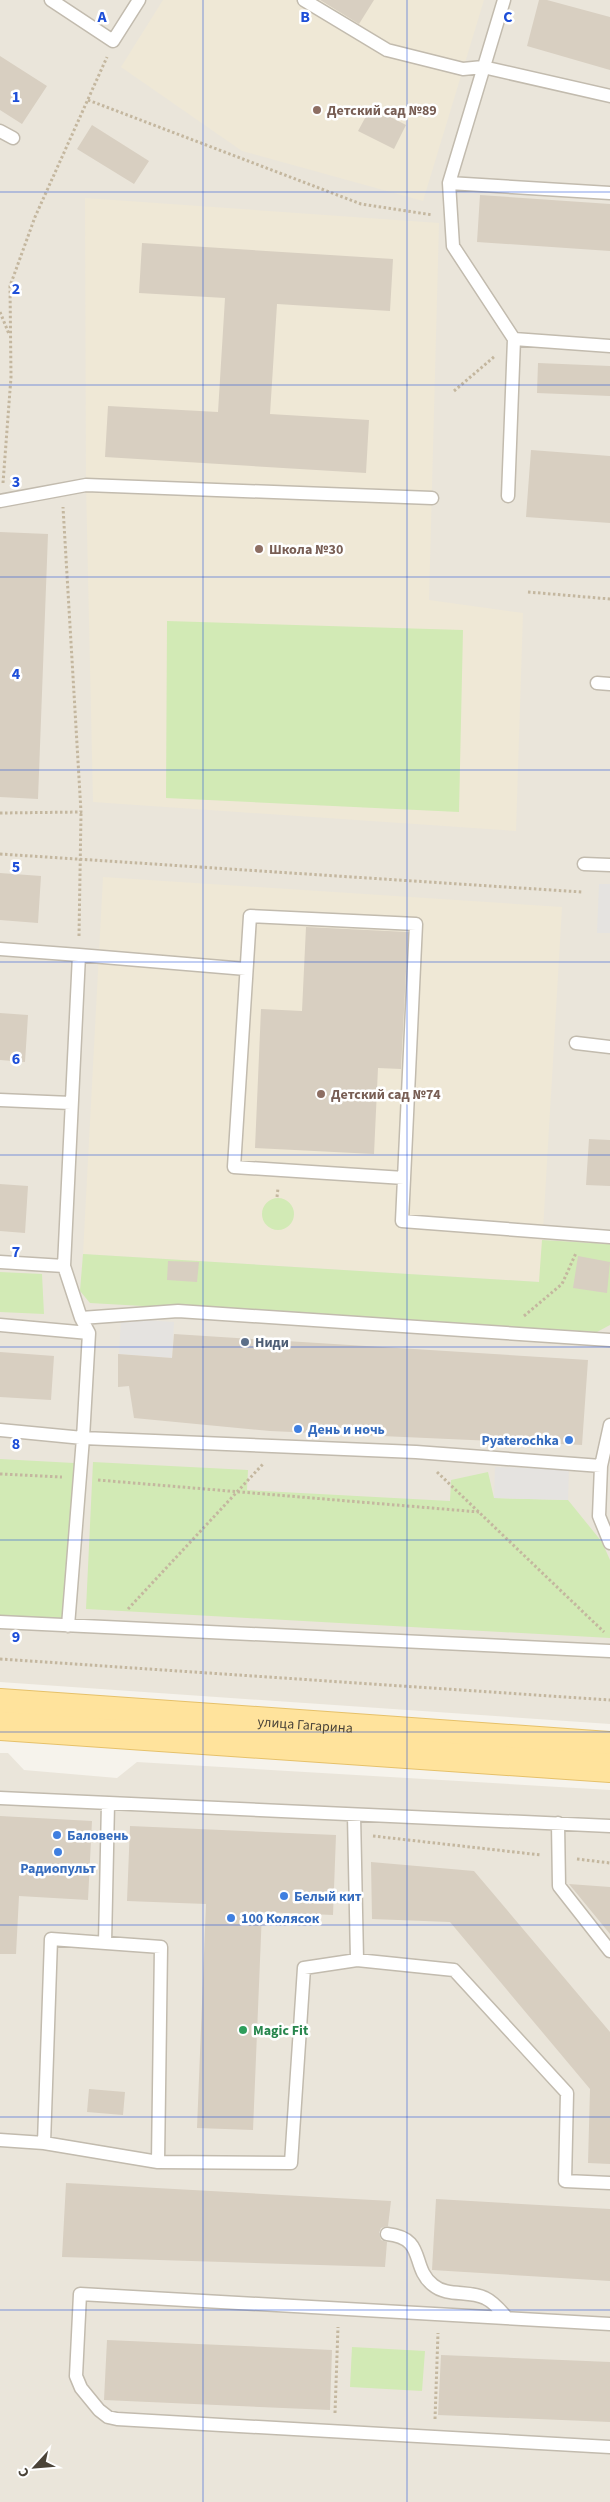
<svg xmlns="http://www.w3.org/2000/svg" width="610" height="2502" font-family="'Source Sans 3',sans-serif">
<rect width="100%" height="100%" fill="#f6f3ec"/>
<!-- residential -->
<path fill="#eae5da" d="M 0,0 L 610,0 L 610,1724 L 0,1682 Z
M 0,1753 L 8,1753 L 24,1770 L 117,1778 L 137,1762 L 610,1790 L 610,2502 L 0,2502 Z"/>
<!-- education -->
<path fill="#efe8d6" d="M 163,0 L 484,0 L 423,201 L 242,151 L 121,67 Z
M 85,198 L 439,223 L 429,600 L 523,613 L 516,831 L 93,802 L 86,485 Z
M 103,877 L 562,907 L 540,1282 L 83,1254 Z"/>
<!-- green -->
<path fill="#d2eab5" d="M 167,621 L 463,630 L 459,812 L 166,798 Z
M262 1214a16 16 0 1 1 32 0a16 16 0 1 1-32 0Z
M 542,1240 L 610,1244 L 610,1325 L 597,1332 L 90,1303 L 80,1291 L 83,1254 L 539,1282 Z
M 0,1272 L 42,1274 L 44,1314 L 0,1312 Z
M 0,1459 L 74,1463 L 67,1621 L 0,1617 Z
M 93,1462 L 248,1470 L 247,1490 L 450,1501 L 451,1480 L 488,1472 L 494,1498 L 568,1500 L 602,1542 L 610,1560 L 610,1638 L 86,1609 Z
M 352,2347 L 425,2351 L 422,2391 L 350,2387 Z"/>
<!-- parking -->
<path fill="#e5e3e0" d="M 599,884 L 610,884 L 610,933 L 597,933 Z
M 121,1318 L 174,1322 L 172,1358 L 119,1354 Z
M 495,1467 L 569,1469 L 568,1500 L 494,1498 Z"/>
<!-- building -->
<path fill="#d8cfc1" d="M 320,0 L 374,0 L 359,24 Z
M 539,0 L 547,0 L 610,17 L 610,70 L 527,46 Z
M 0,56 L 47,86 L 22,124 L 0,110 Z
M 371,107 L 406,125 L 394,149 L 358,131 Z
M 92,125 L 149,161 L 134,184 L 77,149 Z
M 480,195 L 610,204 L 610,251 L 477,242 Z
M 142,243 L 393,259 L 390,311 L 277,304 L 270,414 L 369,420 L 366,473 L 105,457 L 108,406 L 218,412 L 225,298 L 139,293 Z
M 538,363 L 610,366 L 610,396 L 537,393 Z
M 531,450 L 610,456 L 610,523 L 526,517 Z
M 0,532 L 48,534 L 38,799 L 0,797 Z
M 0,873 L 41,876 L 38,923 L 0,920 Z
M 306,927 L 408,932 L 401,1069 L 378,1068 L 374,1154 L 255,1148 L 261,1009 L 302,1011 Z
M 0,1013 L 28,1015 L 25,1062 L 0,1060 Z
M 589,1139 L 610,1140 L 610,1186 L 586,1185 Z
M 0,1184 L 28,1186 L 25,1233 L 0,1231 Z
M 578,1256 L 610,1262 L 607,1293 L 573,1288 Z
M 168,1261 L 199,1262 L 197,1282 L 167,1280 Z
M 174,1334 L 588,1360 L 582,1445 L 270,1431 L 134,1418 L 129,1386 L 118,1387 L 118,1354 L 172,1358 Z
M 0,1352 L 54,1356 L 51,1400 L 0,1397 Z
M 0,1816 L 92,1821 L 88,1900 L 19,1896 L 16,1954 L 0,1954 Z
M 130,1826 L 336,1835 L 333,1915 L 262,1912 L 253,2130 L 197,2128 L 206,1904 L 127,1901 Z
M 371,1862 L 474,1871 L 610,2032 L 610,2164 L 588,2163 L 590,2089 L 450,1922 L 372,1919 Z
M 569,1884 L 610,1887 L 610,1934 Z
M 89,2089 L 125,2092 L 123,2115 L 87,2112 Z
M 66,2183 L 391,2201 L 388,2226 L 381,2228 L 379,2233 L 381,2240 L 387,2242 L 385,2267 L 62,2257 Z
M 436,2199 L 610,2209 L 610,2281 L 432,2270 Z
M 107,2340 L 332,2350 L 330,2410 L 104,2400 Z
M 441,2355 L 610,2362 L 610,2422 L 438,2415 Z"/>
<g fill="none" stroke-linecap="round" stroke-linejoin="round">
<!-- lane casing -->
<g stroke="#c2bbae" stroke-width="15">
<path id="lane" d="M 51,0 L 113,41 L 139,0
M 304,0 L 387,50 L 463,69 L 483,67 L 610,96
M 504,0 L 449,183 L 610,193
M 0,131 L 13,138
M 449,183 L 453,246 L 514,339 L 508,496
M 514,339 L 610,346
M 0,501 L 86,485 L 432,498
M 597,683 L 610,684
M 584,864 L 610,865
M 0,949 L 79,955 L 64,1266 L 81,1318 L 89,1333 L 83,1438 L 0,1430
M 79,955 L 246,969
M 576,1043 L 610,1047
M 0,1100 L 71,1103
M 404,1178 L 234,1167 L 250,916 L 416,924 L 402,1221 L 610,1237
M 0,1262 L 64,1266
M 81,1318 L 178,1311 L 610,1340
M 0,1325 L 89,1333
M 610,1425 L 601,1466 L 599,1516 L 610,1543
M 0,1622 L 610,1651
M 68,1626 L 83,1438 L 416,1452 L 601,1466
M 0,1798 L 610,1826
M 558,1823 L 559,1886 L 610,1951
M 105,1943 L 108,1803
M 357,1960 L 454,1970 L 567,2093 L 565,2181 L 610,2183
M 0,2140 L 44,2143 L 158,2162 L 291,2163 L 304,1968 L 357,1960 L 354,1815
M 44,2143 L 51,1939 L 161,1947 L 158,2162
M 387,2234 C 427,2238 410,2267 433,2285 C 447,2297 469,2290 485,2298 C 494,2302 501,2311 507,2318
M 610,2324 L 80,2294 L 76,2376 L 81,2388 L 99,2410 L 108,2417 L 117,2419 L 610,2447"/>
</g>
<!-- primary casing -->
<g stroke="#e6c16a" stroke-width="30">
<g id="primary">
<path id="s1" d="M 0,1703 L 610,1746"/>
<path d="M 0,1726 L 610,1768"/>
</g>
</g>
<!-- path -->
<path stroke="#c4b79f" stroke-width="3" stroke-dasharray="2.5 2.5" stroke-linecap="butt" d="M 88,100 L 361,204 L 433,215
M 0,312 L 9,334
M 454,391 L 495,356
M 3,483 L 11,377 L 10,286 L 35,217 L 107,57
M 528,592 L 610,599
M 0,813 L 81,812 L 63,507
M 0,854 L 582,892
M 79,936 L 81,813
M 277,1197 L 278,1188
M 524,1316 L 562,1284 L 576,1253
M 437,1472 L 604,1632
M 0,1474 L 62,1477
M 98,1480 L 479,1512
M 128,1609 L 263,1464
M 0,1659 L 610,1700
M 373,1836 L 541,1855
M 577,1859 L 610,1863
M 335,2413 L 338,2327
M 435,2419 L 438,2333"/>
<!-- lane -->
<use href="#lane" stroke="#fff" stroke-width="12"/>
<!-- primary -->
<use href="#primary" stroke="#ffe39c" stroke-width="28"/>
</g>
<!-- grid -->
<path fill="none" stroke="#1d4ed8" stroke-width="1" stroke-opacity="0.55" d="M 203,0 L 203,2502M 407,0 L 407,2502M 0,192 L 610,192M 0,385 L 610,385M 0,577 L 610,577M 0,770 L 610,770M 0,962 L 610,962M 0,1155 L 610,1155M 0,1347 L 610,1347M 0,1540 L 610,1540M 0,1732 L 610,1732M 0,1925 L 610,1925M 0,2117 L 610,2117M 0,2310 L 610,2310"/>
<!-- markers -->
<g fill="#8d6e63" stroke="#fff" stroke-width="2">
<circle cx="317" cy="110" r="5"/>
<circle cx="259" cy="549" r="5"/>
<circle cx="321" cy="1094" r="5"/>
</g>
<circle fill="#5c6f8a" stroke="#fff" stroke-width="2" cx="245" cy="1342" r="5"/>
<g fill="#3f7fe0" stroke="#fff" stroke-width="2">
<circle cx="298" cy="1429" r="5"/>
<circle cx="569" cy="1440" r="5"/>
<circle cx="57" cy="1835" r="5"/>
<circle cx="58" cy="1852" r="5"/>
<circle cx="284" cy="1896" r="5"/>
<circle cx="231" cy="1918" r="5"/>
</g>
<circle fill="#2e9e5b" stroke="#fff" stroke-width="2" cx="243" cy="2030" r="5"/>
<g text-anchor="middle" stroke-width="5" stroke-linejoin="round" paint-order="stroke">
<!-- education labels -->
<g font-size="14" font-weight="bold" fill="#785e54" stroke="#fff" text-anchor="start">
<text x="327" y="115">Детский сад №89</text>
<text x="269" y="554">Школа №30</text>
<text x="331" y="1099">Детский сад №74</text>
</g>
<!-- service labels -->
<g font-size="14" font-weight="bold" fill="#4e5e75" stroke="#fff" text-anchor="start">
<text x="255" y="1347">Ниди</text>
</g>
<!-- shop labels -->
<g font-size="14" font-weight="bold" fill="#366cbe" stroke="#fff" text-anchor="start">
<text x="308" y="1434">День и ночь</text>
<text x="559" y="1445" text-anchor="end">Pyaterochka</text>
<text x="67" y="1840">Баловень</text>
<text x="58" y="1873" text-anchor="middle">Радиопульт</text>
<text x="294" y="1901">Белый кит</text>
<text x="241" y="1923">100 Колясок</text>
</g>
<!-- street labels -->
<g font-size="14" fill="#4b4439" stroke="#fff">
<text dy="5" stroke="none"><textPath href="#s1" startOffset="306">улица Гагарина</textPath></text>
</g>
<!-- leisure labels -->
<g font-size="14" font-weight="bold" fill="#27864d" stroke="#fff" text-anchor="start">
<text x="253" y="2035">Magic Fit</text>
</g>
</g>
<g font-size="16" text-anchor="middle" font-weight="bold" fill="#1d4ed8" stroke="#fff" stroke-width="5" stroke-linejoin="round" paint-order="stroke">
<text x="102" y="22">A</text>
<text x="305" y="22">B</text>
<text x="508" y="22">C</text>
<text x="16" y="102">1</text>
<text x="16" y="294">2</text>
<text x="16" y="487">3</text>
<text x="16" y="679">4</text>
<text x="16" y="872">5</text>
<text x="16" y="1064">6</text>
<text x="16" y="1257">7</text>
<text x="16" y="1449">8</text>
<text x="16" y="1642">9</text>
</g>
<!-- north arrow -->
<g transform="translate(35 2467) rotate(244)" stroke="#ffffff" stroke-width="4" paint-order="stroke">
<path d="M0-4L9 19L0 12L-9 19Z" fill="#4b4439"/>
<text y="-8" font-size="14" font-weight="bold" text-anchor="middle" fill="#4b4439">С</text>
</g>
</svg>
